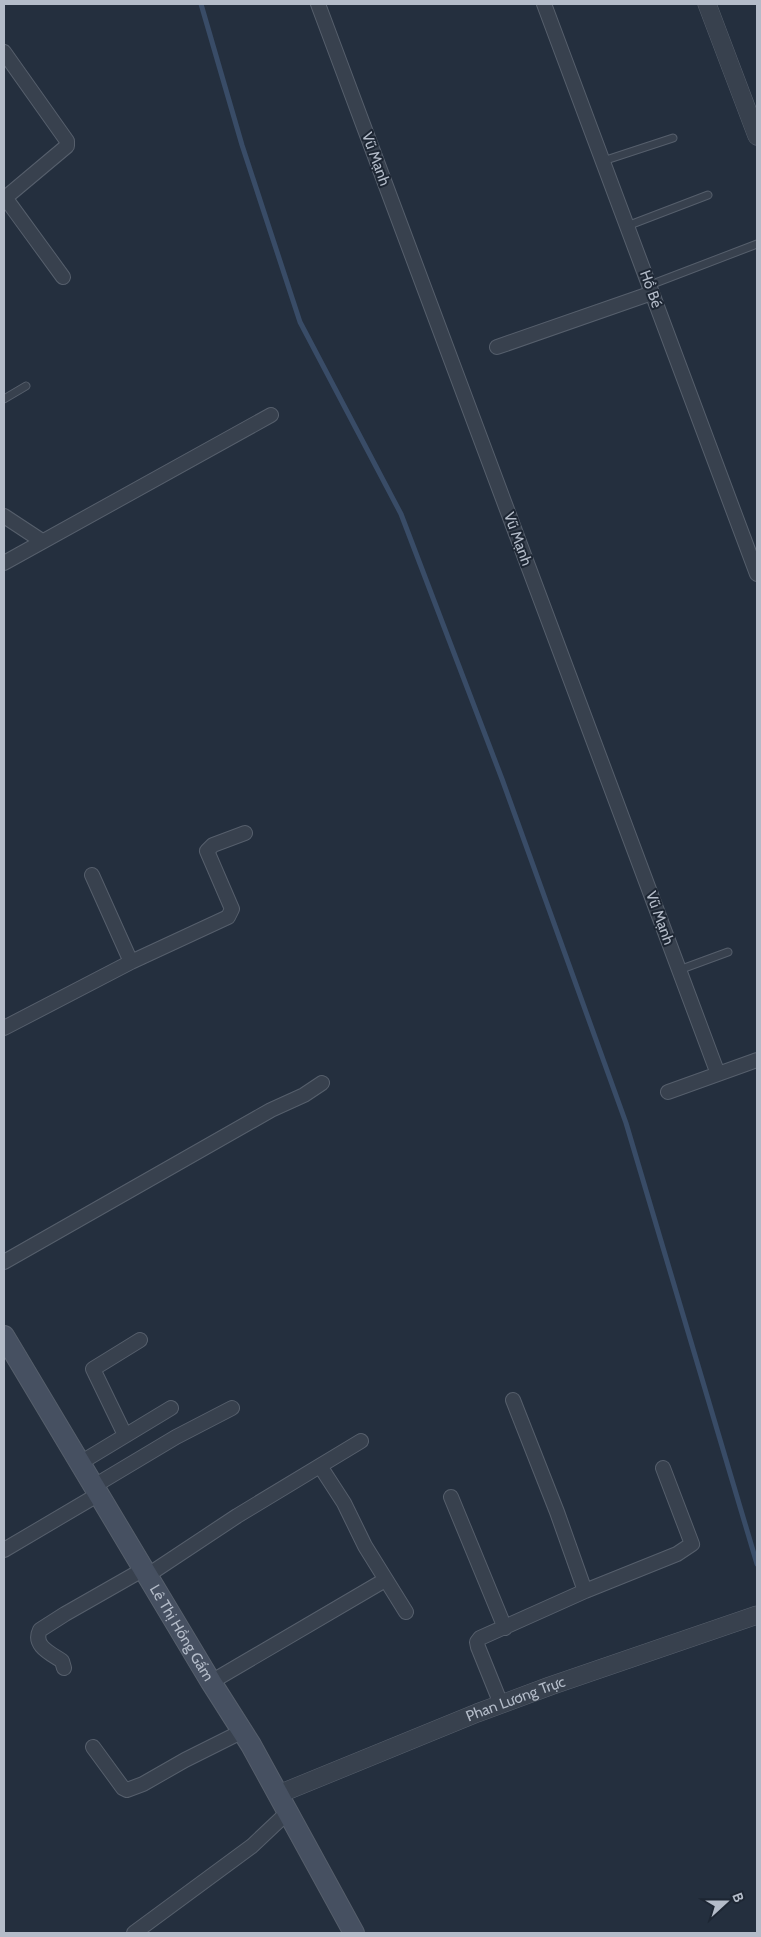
<svg xmlns="http://www.w3.org/2000/svg" width="761" height="1937" font-family="Cabin,sans-serif">
<rect width="100%" height="100%" fill="#242f3e"/>
<g fill="none" stroke-linecap="round" stroke-linejoin="round">
<!-- stream -->
<path stroke="#394c67" stroke-width="5" d="M 201,4 L 242,145 L 300,322 L 401,514 L 502,779 L 626,1123 L 757,1564"/>
<!-- service casing -->
<g stroke="#565f6c" stroke-width="9">
<path id="service" d="M 603,161 L 673,138
M 627,226 L 708,195
M 650,285 L 757,244
M 4,399 L 26,386
M 679,970 L 728,952"/>
</g>
<!-- minor casing -->
<g stroke="#565f6c" stroke-width="16">
<path id="minor" d="M 318,4 L 718,1074
M 544,4 L 757,574
M 4,52 L 67,141 L 67,146 L 5,198
M 4,196 L 63,277
M 497,347 L 652,293
M 4,516 L 42,541
M 4,563 L 271,415
M 92,875 L 131,962
M 4,1028 L 131,962 L 228,917 L 232,909 L 207,851 L 213,845 L 245,833
M 668,1092 L 757,1060
M 4,1262 L 271,1110 L 304,1095 L 322,1083
M 513,1400 L 557,1512 L 585,1591
M 125,1435 L 93,1369 L 140,1340
M 80,1463 L 171,1408
M 320,1466 L 344,1503 L 365,1546 L 406,1612
M 94,1486 L 176,1437 L 232,1408
M 451,1497 L 505,1628
M 4,1550 L 99,1494
M 148,1575 L 237,1516 L 361,1441
M 64,1668 L 62,1661 C 52,1654 32,1646 40,1630 L 65,1614 L 144,1569
M 211,1682 L 385,1580
M 501,1704 L 478,1647 L 477,1642 L 480,1638 L 585,1591 L 677,1554 L 692,1544 L 663,1468
M 93,1747 L 123,1788 L 127,1790 L 143,1784 L 185,1760 L 243,1731
M 134,1933 L 252,1846 L 288,1812"/>
</g>
<!-- tertiary casing -->
<g stroke="#565f6c" stroke-width="19">
<g id="tertiary">
<path d="M 707,4 L 757,136"/>
<path id="s1" d="M 279,1794 L 477,1713 L 550,1686 L 757,1615"/>
</g>
</g>
<!-- secondary casing -->
<g stroke="#565f6c" stroke-width="22">
<g id="secondary">
<path id="s2" d="M 4,1336 L 211,1682 L 251,1745 L 354,1933"/>
</g>
</g>
<!-- service -->
<use href="#service" stroke="#38414e" stroke-width="7"/>
<!-- minor -->
<use href="#minor" stroke="#38414e" stroke-width="14"/>
<!-- tertiary -->
<use href="#tertiary" stroke="#38414e" stroke-width="18"/>
<!-- secondary -->
<use href="#secondary" stroke="#465061" stroke-width="20"/>
</g>
<g text-anchor="middle" stroke-width="4" stroke-linejoin="round" paint-order="stroke">
<!-- street labels -->
<g font-size="15" fill="#b4bcc9" stroke="#1d2633">
<text transform="translate(376 159) rotate(70)" y="5">Vũ Mạnh</text>
<text transform="translate(651 289) rotate(70)" y="5">Hồ Bé</text>
<text transform="translate(518 539) rotate(70)" y="5">Vũ Mạnh</text>
<text transform="translate(660 918) rotate(70)" y="5">Vũ Mạnh</text>
<text dy="5" stroke="none"><textPath href="#s2" startOffset="346">Lê Thị Hồng Gấm</textPath></text>
<text dy="5" stroke="none"><textPath href="#s1" startOffset="255">Phan Lương Trực</textPath></text>
</g>
</g>
<!-- border -->
<rect width="761" height="1937" fill="none" stroke="#b4bcc9" stroke-width="10"/>
<!-- north arrow -->
<g transform="translate(726 1902) rotate(69)" stroke="#1d2633" stroke-width="4" paint-order="stroke">
<path d="M0-4L9 19L0 12L-9 19Z" fill="#b4bcc9"/>
<text y="-8" font-size="14" font-weight="bold" text-anchor="middle" fill="#b4bcc9">B</text>
</g>
</svg>
